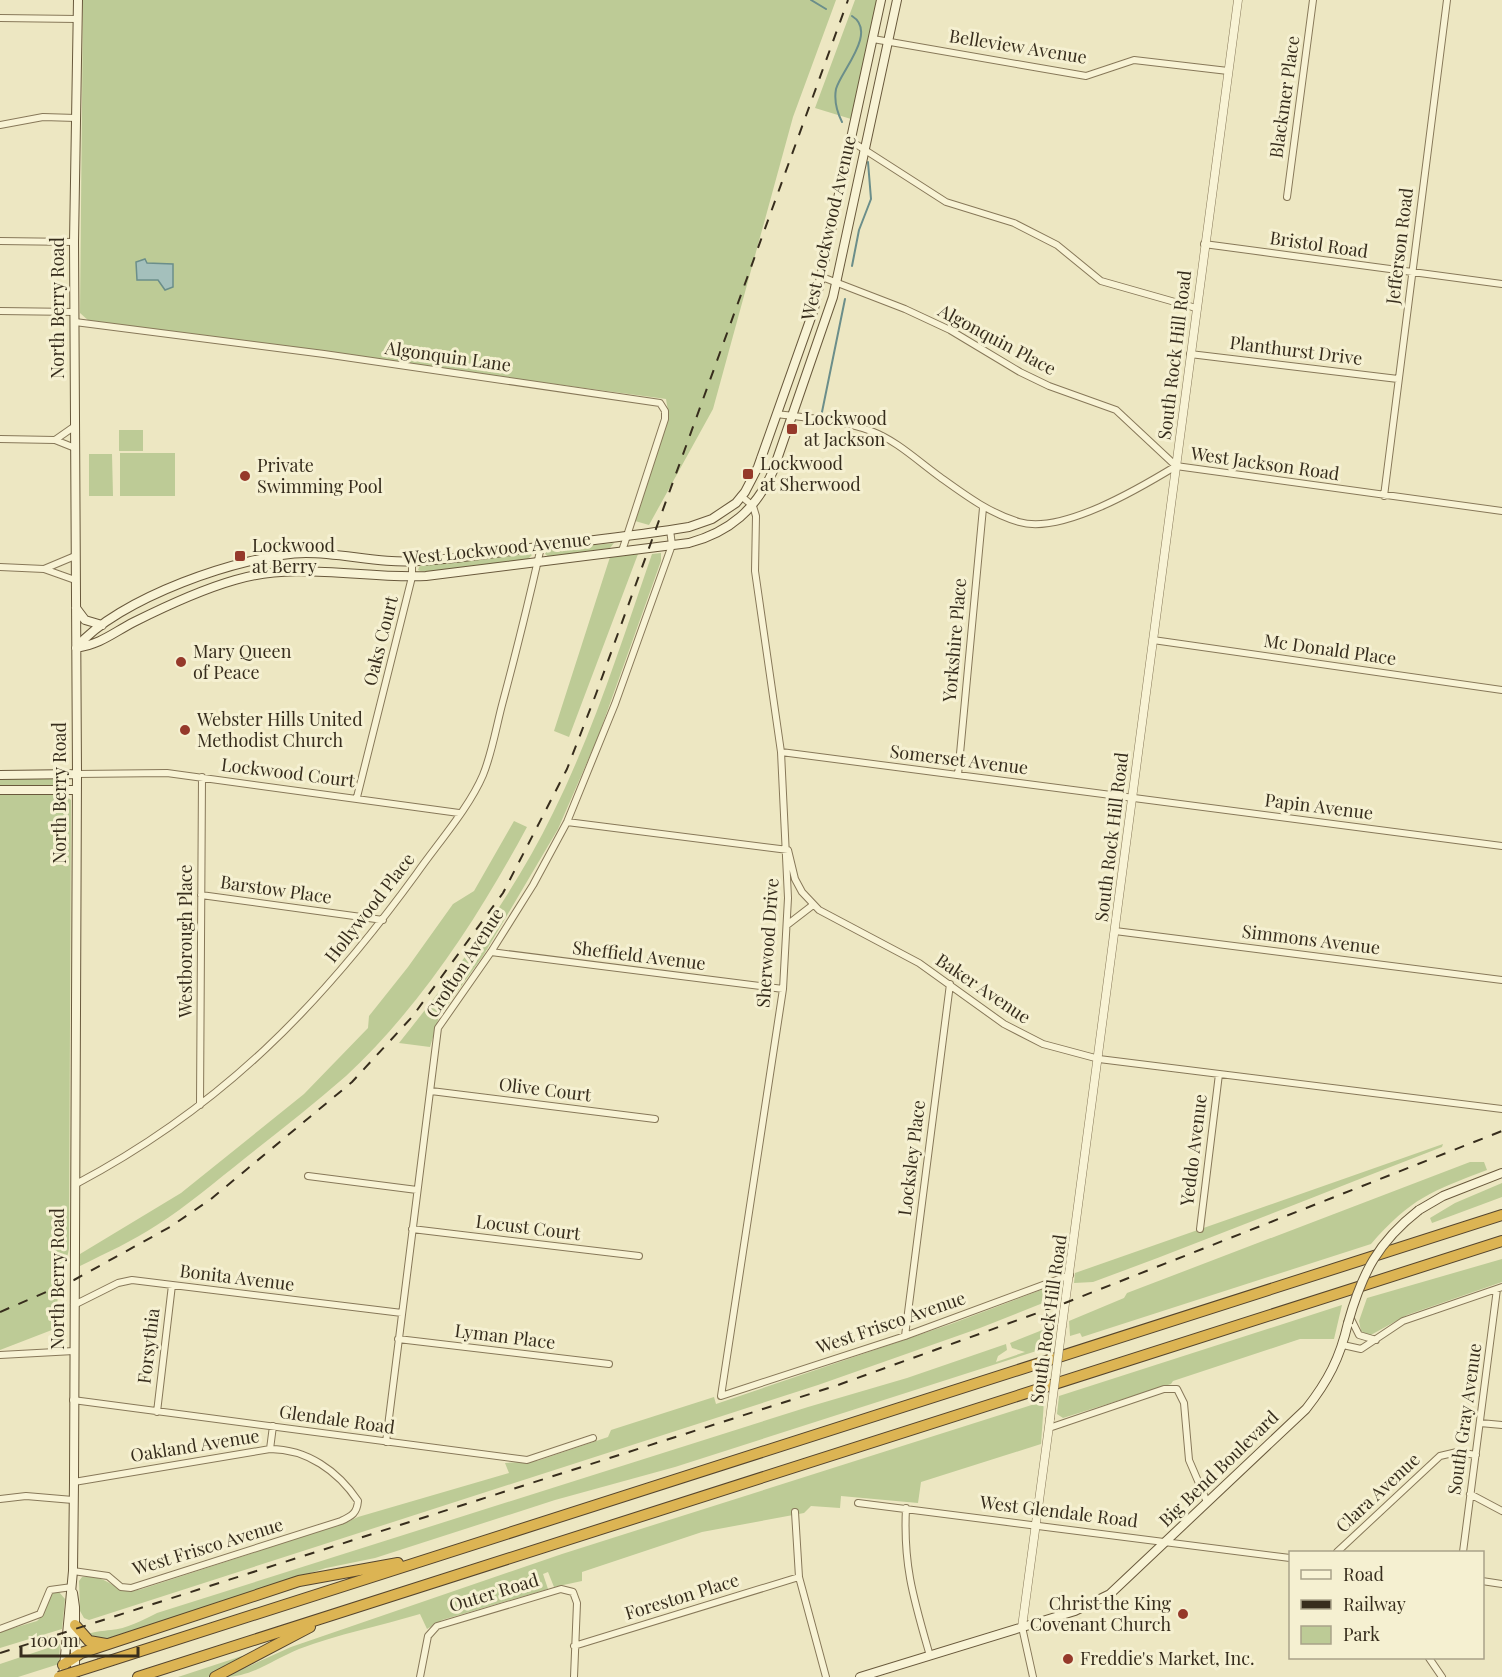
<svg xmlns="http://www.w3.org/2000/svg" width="1502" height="1677" font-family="'Playfair Display',serif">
<rect width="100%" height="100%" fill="#ede7c2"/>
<!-- green -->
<path fill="#bdcb96" d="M 83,0 L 836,0 L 793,117 L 713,409 L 649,525 L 635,521 L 669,417 L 666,399 L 89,321 L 80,313 Z
M 855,0 L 878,0 L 851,119 L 815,108 Z
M 119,430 L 143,430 L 143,451 L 119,451 Z
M 120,453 L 175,453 L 175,496 L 120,496 Z
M 89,454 L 112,454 L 113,496 L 89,496 Z
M 614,543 L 610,548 L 549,557 L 545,554 L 547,550 Z
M 527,552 L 532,555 L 528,559 C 510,562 428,576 418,570 L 420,565 Z
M 661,553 L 661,561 L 598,737 L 558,829 L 483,956 L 439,1017 L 430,1047 L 399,1043 C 457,970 512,897 553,813 C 594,730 622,641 652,554 Z
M 638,554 L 569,737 L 554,731 L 610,557 Z
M 0,778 L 57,779 L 63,783 L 57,786 L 0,785 Z
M 0,794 L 64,794 L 71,800 L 69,1249 L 66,1262 L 58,1270 L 57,1328 L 0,1350 Z
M 514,821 L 527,827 C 479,916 421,1006 346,1076 C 313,1105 278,1132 244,1159 C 215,1182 187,1206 157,1225 C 133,1241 106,1253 80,1266 L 80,1254 L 181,1193 L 304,1094 L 368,1028 L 369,1016 L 408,967 L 453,904 L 474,891 Z
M 1443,1144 L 1442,1147 C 1325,1192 1210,1239 1093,1282 L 1074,1283 L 1075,1273 Z
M 1470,1162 L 1484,1162 L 1487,1170 C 1432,1191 1411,1198 1371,1244 L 1082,1337 L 1080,1333 L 1070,1336 L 1069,1321 L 1124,1298 L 1127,1293 Z
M 1502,1183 L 1502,1197 L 1432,1223 L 1430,1218 L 1455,1203 Z
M 1502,1259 L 1502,1282 L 1407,1315 L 1369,1336 L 1361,1331 L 1359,1321 L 1367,1298 Z
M 1054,1285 L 1062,1287 L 1063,1291 L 1058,1297 L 980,1328 L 818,1385 L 89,1620 L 84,1618 L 80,1611 L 79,1581 L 82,1577 C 113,1574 113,1597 142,1589 L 345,1523 L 358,1517 L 509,1473 L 505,1463 L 537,1461 L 608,1437 L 611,1430 L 714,1397 L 716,1404 L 951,1324 Z
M 1342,1305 L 1334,1339 L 1300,1339 L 1173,1381 L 1171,1384 L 1063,1418 L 1057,1414 L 1059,1396 Z
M 1055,1325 L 1052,1346 L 675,1467 L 555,1500 L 375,1558 L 326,1568 L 109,1638 L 97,1639 L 88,1634 C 97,1631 102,1631 111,1630 C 126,1629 143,1620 157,1613 L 808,1407 L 907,1378 L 1006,1344 L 1007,1350 L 998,1356 L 996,1362 L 1025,1352 L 1012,1348 L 1010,1343 Z
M 1044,1401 L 1041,1444 L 921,1482 L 918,1503 L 841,1496 L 840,1508 L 811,1506 L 804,1513 L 702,1532 L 582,1572 L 582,1581 L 554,1587 L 548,1572 L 543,1574 L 548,1589 L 442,1620 L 427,1629 L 420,1614 C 380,1626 338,1634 299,1649 C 274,1659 252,1677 225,1677 L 291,1647 L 562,1554 Z
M 53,1592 L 59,1592 L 65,1599 L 62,1629 L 0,1648 L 0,1632 L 37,1621 L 43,1615 Z
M 60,1644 L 59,1664 L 18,1677 L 0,1677 L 0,1664 Z
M 242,1656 L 243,1659 L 208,1677 L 178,1677 Z"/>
<!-- water -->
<path fill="#a4c0bc" stroke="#6b8e8a" stroke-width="1.5" d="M 145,259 L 147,263 L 173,264 L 173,287 L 165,290 L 158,280 L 137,280 L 136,262 Z"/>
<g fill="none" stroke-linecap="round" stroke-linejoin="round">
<!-- stream -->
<path stroke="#6b8e8a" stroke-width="2" d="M 811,0 L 826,9
M 842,122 C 837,112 834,100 836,89 C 841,71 878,32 852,16
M 852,266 L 859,230 L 871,199 L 868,162
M 822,412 L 845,299"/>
<!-- minor casing -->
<g stroke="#877859" stroke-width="8">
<path id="minor" d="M 0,18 L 77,19
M 873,39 L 1086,76 L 1134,60 L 1228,71
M 0,125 L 43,117 L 76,118
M 851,141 L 946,202 L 1014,223 L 1057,245 L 1101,281 L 1196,308
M 1287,197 L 1313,0
M 0,241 L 74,242
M 1204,244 L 1502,284
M 822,277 L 905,309 L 950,330 L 1020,372 L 1049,386 L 1116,410 L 1176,466
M 0,311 L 75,312
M 75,322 L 324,354 L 660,403 L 665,411 L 665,419 L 622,551
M 1190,354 L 1398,379
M 777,414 C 808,418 842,420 871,431 C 896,440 919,462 940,477 C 965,495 989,513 1019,522 C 1061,535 1140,488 1176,466 L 1502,511
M 75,426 L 55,440 L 75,448
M 0,439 L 55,440
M 741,496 L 753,506 L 756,516 L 755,571 L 781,752 L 788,898 L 783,989 L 721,1396 L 905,1336 L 1070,1275
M 1384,496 L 1447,0
M 0,567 L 44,569
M 75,580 L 44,569 L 75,556
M 1153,640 L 1502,690
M 781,752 L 1502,846
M 77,774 L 167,773 L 459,813
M 958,775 L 983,508
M 357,797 L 412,577 L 412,562
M 567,822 L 788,850 L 795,879 L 802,892 L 819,910 L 919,963 L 1004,1024 L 1043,1044 L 1099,1059 L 1502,1109
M 201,895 L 383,920
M 787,925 L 813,905
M 1115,931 L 1502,980
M 491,952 L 783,989
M 431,1091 L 655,1119
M 200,1105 L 202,777
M 308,1176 L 417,1190
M 76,1184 C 222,1107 321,1005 417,873 C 438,843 469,808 483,775 C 492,753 496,728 502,705 C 516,653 529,600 541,547
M 412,1229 L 639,1256
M 1200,1229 L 1219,1074
M 74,1305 L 118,1283 L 132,1280 L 402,1313
M 1350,1317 L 1359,1335 L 1376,1340
M 905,1336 L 950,984
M 398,1339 L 609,1364
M 1343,1345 L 1361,1349 L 1403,1321 L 1502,1287
M 0,1355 L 74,1351
M 73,1400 L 527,1460 L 593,1438
M 157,1412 L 172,1285
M 1480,1423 L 1502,1425
M 1049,1428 L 1164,1389 L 1177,1389 L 1184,1403 L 1189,1460 L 1207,1502
M 386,1442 L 438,1028 L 491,952 L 533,885 L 567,822 L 615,704 L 672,545 L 670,530
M 270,1449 L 273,1426
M 1470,1494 L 1502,1511
M 0,1499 L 26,1496 L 73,1500
M 858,1503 L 1290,1558
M 906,1508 C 903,1566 914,1600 930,1656
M 795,1512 L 799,1577 L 826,1677
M 1337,1552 L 1440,1456 L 1457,1452 L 1476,1455
M 1463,1552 L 1497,1289
M 73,1571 L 108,1576 L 121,1587 L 131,1588 L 341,1521 C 352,1516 357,1513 358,1501 C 338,1471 307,1449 270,1449 L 74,1482
M 1482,1581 L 1502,1584
M 1022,1627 L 1033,1677
M 0,1629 L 40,1614 L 50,1590 L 72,1587
M 574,1646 L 799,1577
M 1429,1658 L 1442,1677
M 420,1677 L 428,1636 L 437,1626 L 561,1589 L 573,1592 L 577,1603 L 574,1677"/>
</g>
<!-- tertiary casing -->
<g stroke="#877859" stroke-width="9">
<path id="tertiary" d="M 1062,1326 L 1238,0
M 1022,1627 L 1050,1419"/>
</g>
<!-- secondary casing -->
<g stroke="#69593c" stroke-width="10">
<path id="secondary" d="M 76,608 L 85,620 L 102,625
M 76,648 C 103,643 111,634 134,622 C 166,606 200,590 235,580 C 299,561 361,579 426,576 L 689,543 C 730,532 756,509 773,471 L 833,297 L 897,0
M 76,648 C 116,599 243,554 306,553 C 344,553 380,564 419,561 C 461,559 503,552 545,546 C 593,540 641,535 689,527 L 712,519 L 736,503 L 745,492 L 758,467 L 814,309 L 881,0
M 0,775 L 77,774
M 0,790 L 77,790
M 1419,1210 L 1443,1196 L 1502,1173
M 73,1593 L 75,1607 L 75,1676
M 63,1677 L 73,1571 L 74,1482 L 77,774 L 74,242 L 78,0
M 860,1677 L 1075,1611 L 1110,1594 L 1306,1409 C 1328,1381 1340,1358 1348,1323"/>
</g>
<!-- motorway casing -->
<g stroke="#55452e" stroke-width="12">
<path id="motorway" d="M 75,1625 L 89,1641 L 106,1644
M 100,1664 L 1502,1215
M 63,1665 L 81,1653 L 299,1581 L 398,1563
M 138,1677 L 1502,1241
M 215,1677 L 310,1627"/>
</g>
<!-- minor -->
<use href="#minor" stroke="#f8f3d5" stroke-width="6"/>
<!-- tertiary -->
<use href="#tertiary" stroke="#f8f3d5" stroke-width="8"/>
<!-- secondary -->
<use href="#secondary" stroke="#f8f3d5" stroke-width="8"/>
<!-- motorway -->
<use href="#motorway" stroke="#dcb453" stroke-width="10"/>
<!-- rail -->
<path stroke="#372d1d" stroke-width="2" stroke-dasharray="10 10" stroke-linecap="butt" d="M 0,1312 L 74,1280 L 170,1227 L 211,1199 L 352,1082 L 412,1017 L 503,893 L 567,769 L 596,694 L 848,0
M 0,1653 L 838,1385 L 1065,1303 L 1502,1131"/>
<!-- tertiary-bridge casing -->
<g stroke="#877859" stroke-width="9" stroke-linecap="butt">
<path id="tertiary-bridge" d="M 1050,1419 L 1062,1326"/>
</g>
<!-- secondary-bridge casing -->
<g stroke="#69593c" stroke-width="10" stroke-linecap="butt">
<path id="secondary-bridge" d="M 1348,1323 C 1362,1273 1378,1242 1419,1210"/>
</g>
<!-- motorway-bridge casing -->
<g stroke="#55452e" stroke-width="12" stroke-linecap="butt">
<path id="motorway-bridge" d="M 59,1677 L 100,1664"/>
</g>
<!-- tertiary-bridge -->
<use href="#tertiary-bridge" stroke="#f8f3d5" stroke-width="8"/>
<!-- secondary-bridge -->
<use href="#secondary-bridge" stroke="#f8f3d5" stroke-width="8"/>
<!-- motorway-bridge -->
<use href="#motorway-bridge" stroke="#dcb453" stroke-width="10"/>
</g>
<!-- markers -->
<g fill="#95392a" stroke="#f5f0d1" stroke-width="2">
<rect x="786" y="423" width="12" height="12" rx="3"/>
<rect x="742" y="468" width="12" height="12" rx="3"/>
<circle cx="245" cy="476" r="6"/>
<rect x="234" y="550" width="12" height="12" rx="3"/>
<circle cx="181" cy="662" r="6"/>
<circle cx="185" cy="730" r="6"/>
<circle cx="1183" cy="1614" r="6"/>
<circle cx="1068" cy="1659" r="6"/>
</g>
<g text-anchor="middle" stroke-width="6" stroke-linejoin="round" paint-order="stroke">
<!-- street labels -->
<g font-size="18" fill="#372d1d" stroke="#f5f0d1">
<text transform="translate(1018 47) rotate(9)" y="6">Belleview Avenue</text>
<text transform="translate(1285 97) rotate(-82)" y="6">Blackmer Place</text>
<text transform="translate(829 228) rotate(-77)" y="6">West Lockwood Avenue</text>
<text transform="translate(1319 245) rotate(8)" y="6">Bristol Road</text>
<text transform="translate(1400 246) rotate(-83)" y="6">Jefferson Road</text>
<text transform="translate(58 308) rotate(-90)" y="6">North Berry Road</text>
<text transform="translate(997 340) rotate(28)" y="6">Algonquin Place</text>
<text transform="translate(1296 351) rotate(7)" y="6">Planthurst Drive</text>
<text transform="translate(1175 355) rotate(-83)" y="6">South Rock Hill Road</text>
<text transform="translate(448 357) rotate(8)" y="6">Algonquin Lane</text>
<text transform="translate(1265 464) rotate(8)" y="6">West Jackson Road</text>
<text transform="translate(497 549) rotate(-6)" y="6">West Lockwood Avenue</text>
<text transform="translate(955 640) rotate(-85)" y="6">Yorkshire Place</text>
<text transform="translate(381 641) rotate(-76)" y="6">Oaks Court</text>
<text transform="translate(1330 650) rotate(8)" y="6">Mc Donald Place</text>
<text transform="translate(959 760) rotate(7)" y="6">Somerset Avenue</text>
<text transform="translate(288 773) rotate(7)" y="6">Lockwood Court</text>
<text transform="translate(60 793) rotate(-90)" y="6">North Berry Road</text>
<text transform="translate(1319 807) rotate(7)" y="6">Papin Avenue</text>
<text transform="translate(1112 837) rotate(-83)" y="6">South Rock Hill Road</text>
<text transform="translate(276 890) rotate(8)" y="6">Barstow Place</text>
<text transform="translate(370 908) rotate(-52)" y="6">Hollywood Place</text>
<text transform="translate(1311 940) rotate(7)" y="6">Simmons Avenue</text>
<text transform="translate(186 941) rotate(-90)" y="6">Westborough Place</text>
<text transform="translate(768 943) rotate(-86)" y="6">Sherwood Drive</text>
<text transform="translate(639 956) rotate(7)" y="6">Sheffield Avenue</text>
<text transform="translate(465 963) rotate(-57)" y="6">Crofton Avenue</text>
<text transform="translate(983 989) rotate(34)" y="6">Baker Avenue</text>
<text transform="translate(545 1090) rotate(7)" y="6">Olive Court</text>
<text transform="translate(1194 1150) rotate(-83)" y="6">Yeddo Avenue</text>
<text transform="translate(912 1158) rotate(-83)" y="6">Locksley Place</text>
<text transform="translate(528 1228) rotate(7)" y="6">Locust Court</text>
<text transform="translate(237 1278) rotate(7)" y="6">Bonita Avenue</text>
<text transform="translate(58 1279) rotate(-90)" y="6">North Berry Road</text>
<text transform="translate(1049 1319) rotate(-82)" y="6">South Rock Hill Road</text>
<text transform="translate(891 1323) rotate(-19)" y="6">West Frisco Avenue</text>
<text transform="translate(505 1337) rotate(7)" y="6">Lyman Place</text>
<text transform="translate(149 1346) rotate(-83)" y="6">Forsythia</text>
<text transform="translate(1465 1419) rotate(-82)" y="6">South Gray Avenue</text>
<text transform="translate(337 1420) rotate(8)" y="6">Glendale Road</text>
<text transform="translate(195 1446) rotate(-9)" y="6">Oakland Avenue</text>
<text transform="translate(1219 1469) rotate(-44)" y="6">Big Bend Boulevard</text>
<text transform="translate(1378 1493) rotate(-43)" y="6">Clara Avenue</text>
<text transform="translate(1059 1512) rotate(7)" y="6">West Glendale Road</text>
<text transform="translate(208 1547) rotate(-17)" y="6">West Frisco Avenue</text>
<text transform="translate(494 1593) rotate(-17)" y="6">Outer Road</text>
<text transform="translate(682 1597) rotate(-17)" y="6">Foreston Place</text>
</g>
<!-- poi labels -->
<g font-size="18" fill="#372d1d" stroke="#f5f0d1" text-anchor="start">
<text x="804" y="425">Lockwood<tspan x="804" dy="21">at Jackson</tspan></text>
<text x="760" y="470">Lockwood<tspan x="760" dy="21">at Sherwood</tspan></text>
<text x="257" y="472">Private<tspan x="257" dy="21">Swimming Pool</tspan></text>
<text x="252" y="552">Lockwood<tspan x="252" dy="21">at Berry</tspan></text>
<text x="193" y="658">Mary Queen<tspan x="193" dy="21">of Peace</tspan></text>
<text x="197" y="726">Webster Hills United<tspan x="197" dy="21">Methodist Church</tspan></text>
<text x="1171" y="1610" text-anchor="end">Christ the King<tspan x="1171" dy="21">Covenant Church</tspan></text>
<text x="1080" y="1665">Freddie's Market, Inc.</text>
</g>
</g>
<!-- legend -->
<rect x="1289" y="1551" width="195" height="108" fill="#f5f0d1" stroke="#a9a289" stroke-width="1.5"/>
<rect x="1301" y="1570" width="30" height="9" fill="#f8f3d5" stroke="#a9a289" stroke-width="1.5"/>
<text x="1343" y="1581" font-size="18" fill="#372d1d">Road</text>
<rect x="1301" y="1600" width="30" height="9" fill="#372d1d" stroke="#a9a289" stroke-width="1.5"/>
<text x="1343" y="1611" font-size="18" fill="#372d1d">Railway</text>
<rect x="1301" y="1626" width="30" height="18" fill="#bdcb96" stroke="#a9a289" stroke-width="1.5"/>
<text x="1343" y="1641" font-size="18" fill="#372d1d">Park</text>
<!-- scale -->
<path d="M21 1647v9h117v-9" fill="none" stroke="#372d1d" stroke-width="3"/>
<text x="30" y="1647" font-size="18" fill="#372d1d" stroke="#f5f0d1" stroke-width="4.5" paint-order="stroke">100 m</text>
</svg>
